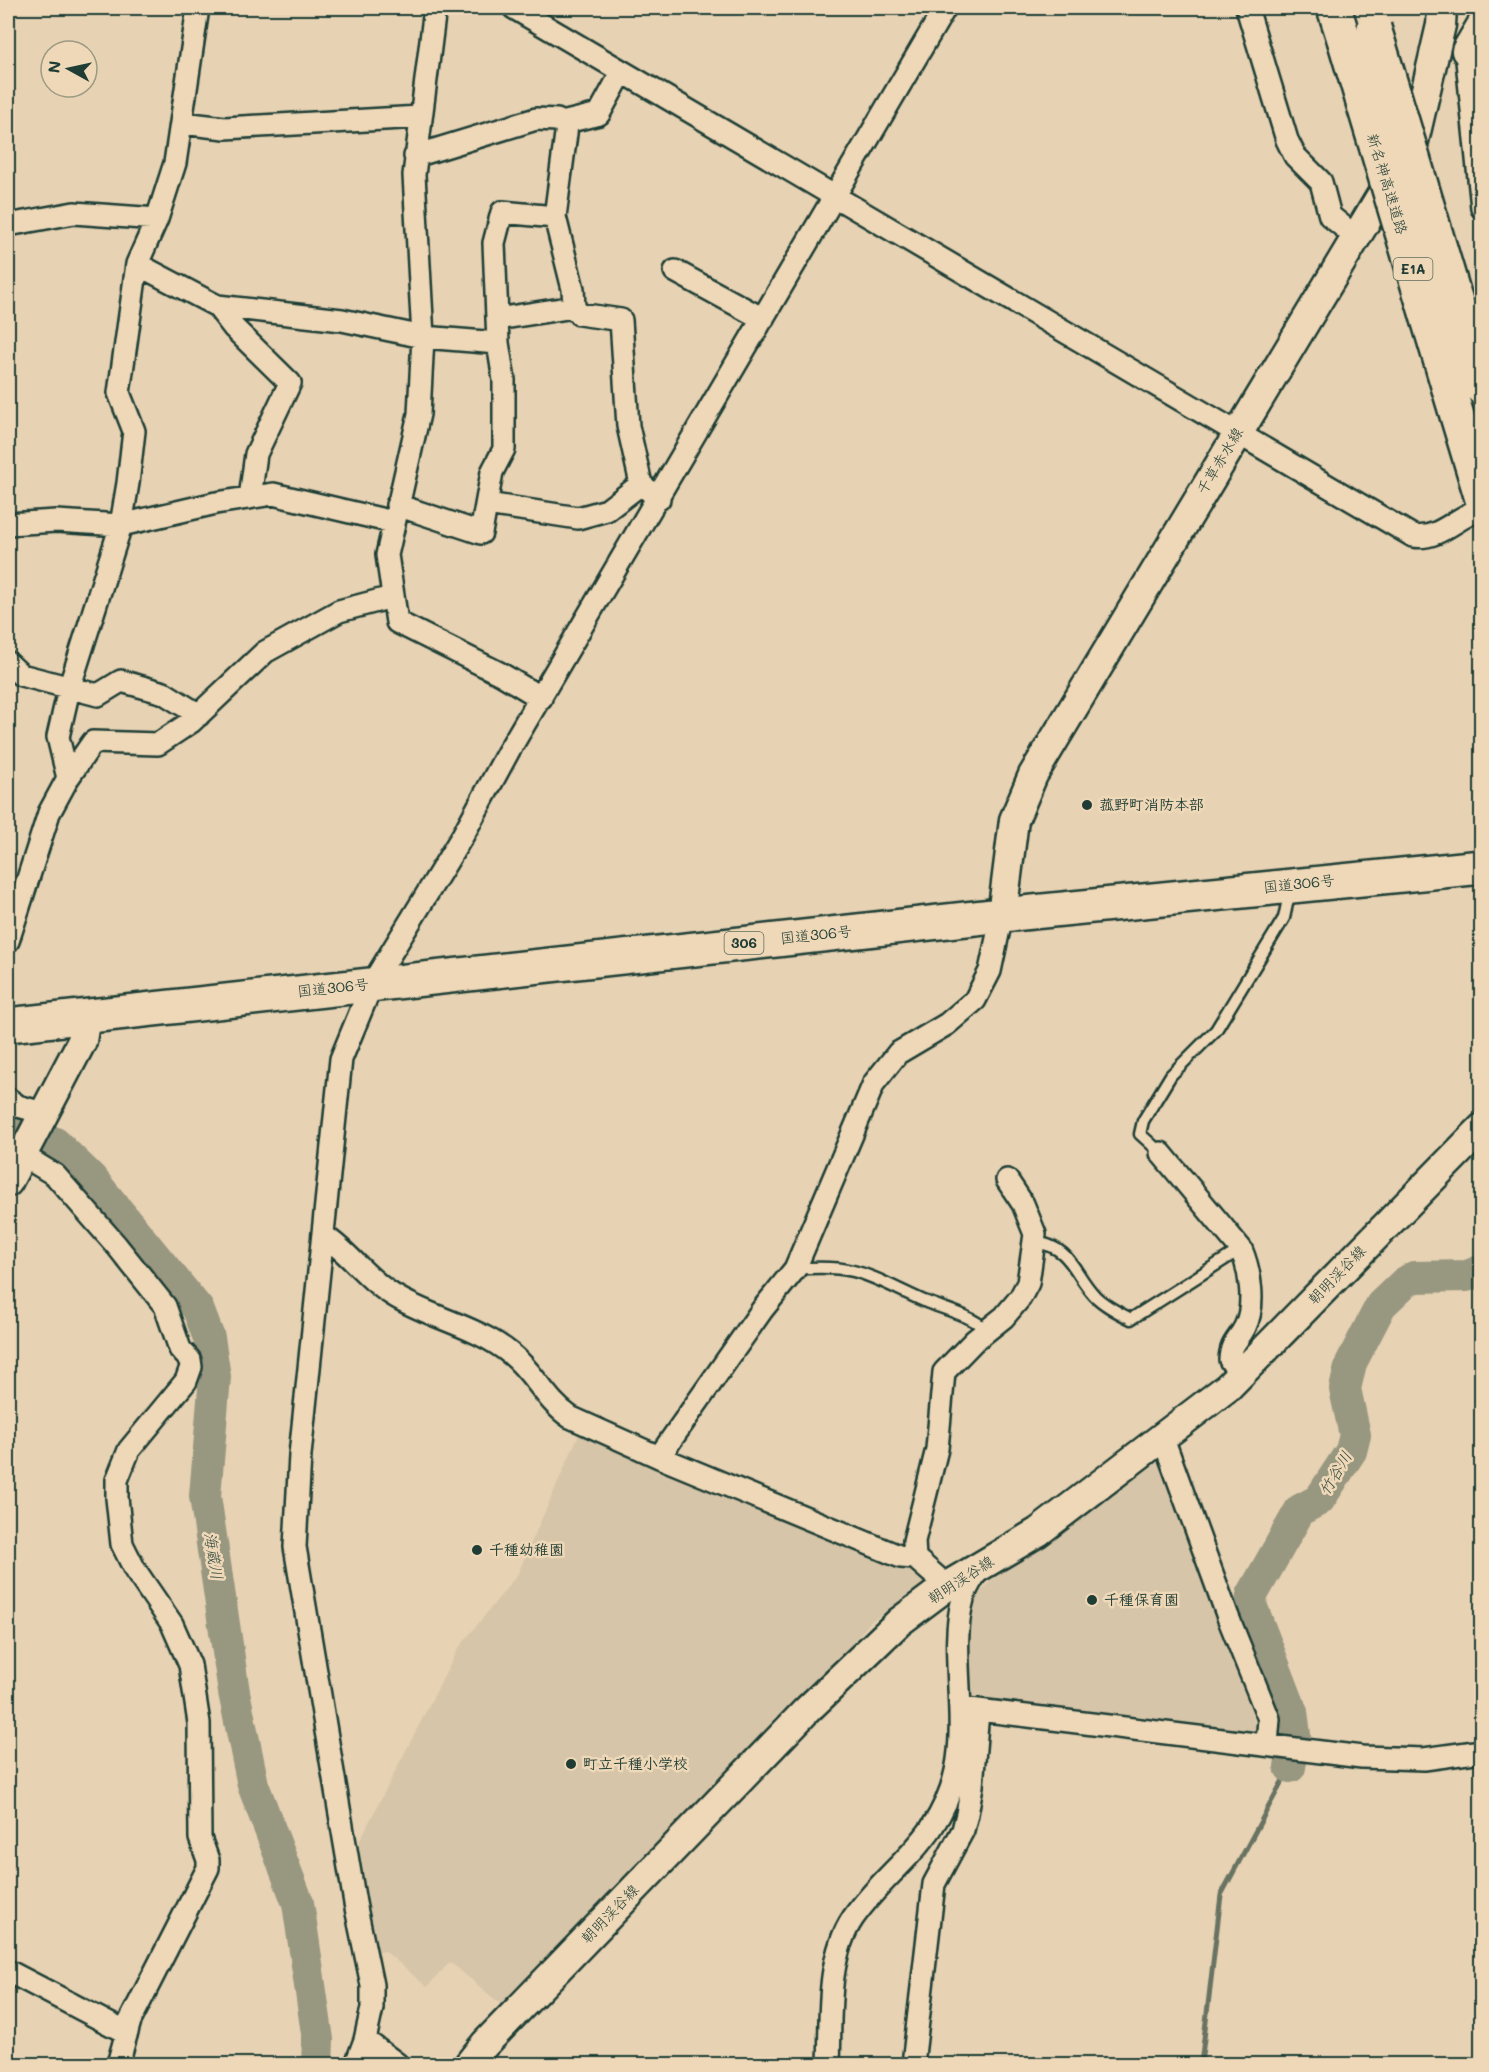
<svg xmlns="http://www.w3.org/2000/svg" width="1489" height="2072" font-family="Mali,'Klee One',sans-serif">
<rect width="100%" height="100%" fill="#e7d2b3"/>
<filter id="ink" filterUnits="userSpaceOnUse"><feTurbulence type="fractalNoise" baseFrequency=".0167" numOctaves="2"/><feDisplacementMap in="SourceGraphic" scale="12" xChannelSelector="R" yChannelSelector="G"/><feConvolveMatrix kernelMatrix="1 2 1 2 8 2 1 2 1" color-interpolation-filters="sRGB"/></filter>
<g filter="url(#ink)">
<!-- built -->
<path fill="#d6c5a8" d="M 581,1430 L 915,1569 L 933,1582 L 914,1597 L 871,1621 L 810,1694 L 503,2006 L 450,1962 L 427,1987 L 385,1951 L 375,1953 L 357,1846 L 458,1649 L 517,1575 Z
M 1154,1459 L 1163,1465 L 1257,1728 L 1251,1736 L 978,1704 L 971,1698 L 969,1604 L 1006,1565 Z"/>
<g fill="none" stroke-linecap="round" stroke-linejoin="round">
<!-- stream -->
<path stroke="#687362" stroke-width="5" d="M 1201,2064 L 1221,1895 L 1290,1767"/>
<!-- river -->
<path stroke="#989780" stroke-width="32" d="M 8,1121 L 55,1143 L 92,1179 L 198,1309 L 209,1338 L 215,1377 L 205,1496 L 234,1692 L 253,1785 L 298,1903 L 318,2040 L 317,2064
M 1290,1767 L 1295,1735 L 1292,1712 L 1251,1605 L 1252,1595 L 1300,1510 L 1319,1500 L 1351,1451 L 1355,1435 L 1345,1389 L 1351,1363 L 1381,1305 L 1404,1283 L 1414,1277 L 1467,1276 L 1482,1270"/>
<!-- lane casing -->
<g stroke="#1f3d34" stroke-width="15">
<path id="lane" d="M 1161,1153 L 1140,1134 L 1143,1121 L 1171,1075 L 1216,1030 L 1284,918 L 1290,890
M 1035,1242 C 1072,1247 1073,1273 1095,1296 C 1105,1306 1119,1313 1131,1319 L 1241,1249
M 795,1269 C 858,1263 870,1277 924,1301 C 946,1310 968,1314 987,1330"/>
</g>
<!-- street casing -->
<g stroke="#1f3d34" stroke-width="26">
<path id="street" d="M 435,8 L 414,175 L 423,337 L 419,414 L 387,555 L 397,622 L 501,674 L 541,698
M 514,8 L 1413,536 C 1439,541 1458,515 1482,509
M 1247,8 L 1287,140 L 1295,156 L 1321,182 L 1330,216 L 1356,237
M 1466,51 L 1482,208
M 182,123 L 225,128 L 420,117
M 562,123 L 599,114 L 622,72
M 415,156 L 536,119 L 557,120 L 567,126 L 555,217 L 573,289 L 574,307 L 579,314 L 621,320 L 628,426 L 641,484 L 659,499
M 8,225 L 74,213 L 157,219
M 137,264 L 217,306 L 342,320 L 423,337 L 498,343 L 504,380 L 504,449 L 492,472 L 481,533 L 397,505
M 675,271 L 763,319
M 217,306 L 234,328 L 290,383 L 256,454 L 250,498
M 497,319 L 574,307
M 498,343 L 494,243 L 502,212 L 555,217
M 487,504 L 578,518 L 607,510 L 641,484
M 8,524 L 56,521 L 121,525 L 216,503 L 273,494 L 393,522
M 8,663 L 21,675 L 98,695 L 121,681 L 164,693 L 199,715
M 68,778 L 93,742 L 158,744 L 191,722 L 265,652 L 339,611 L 392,597
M 8,941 L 49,813 L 68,778 L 58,737 L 69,689 L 121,525 L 128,483 L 134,431 L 119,393 L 137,264 L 157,219 L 175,163 L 198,8
M 8,1099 L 18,1106 L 43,1113
M 1161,1153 L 1241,1249 C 1250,1270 1256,1305 1245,1327 C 1238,1341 1231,1342 1230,1360 L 1241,1374
M 22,1155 L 55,1175 L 117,1246 L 165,1306 L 180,1349 L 190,1360 L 191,1367 L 186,1381 L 129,1450 L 117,1480 L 117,1498 L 122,1544 L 135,1570 L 172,1624 L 190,1665 L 199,1723 L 200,1838 L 208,1860 L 208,1868 L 130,2021 L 118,2064
M 324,1236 C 349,1252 366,1279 393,1295 C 430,1318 477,1326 511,1354 C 534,1372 545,1400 570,1417 L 659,1457 L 901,1557 L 915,1558 L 947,1586
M 1163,1438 L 1228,1617 L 1269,1719 L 1267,1744
M 659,1457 L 762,1310 L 795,1269 L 874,1083 L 898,1053 L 947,1024 L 975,1000 L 990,971 L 1002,915
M 915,1558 L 914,1541 L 937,1449 L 944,1372 L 974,1341 L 1004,1317 L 1020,1298 L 1028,1283 L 1035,1234 L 1023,1204 L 1007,1180
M 962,1708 L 1362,1757 L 1424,1759 L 1482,1751
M 8,1971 L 127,2033
M 365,2040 L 397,2064
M 356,2064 L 365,2040 L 372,2008 L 372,1985 L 355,1903 L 295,1547 L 300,1455 L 341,1059 L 372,984 L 463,835 L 508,752 L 945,8
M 829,2064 C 831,2018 826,1958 853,1918 C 891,1864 940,1843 956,1771 C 968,1716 949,1648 963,1599 C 966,1587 974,1577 980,1567
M 913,2064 L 934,1884 L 963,1830 L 967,1814 L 972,1786 L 978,1711"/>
</g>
<!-- secondary casing -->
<g stroke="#1f3d34" stroke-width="33">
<path id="secondary" d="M 1466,51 L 1482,24
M 1002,915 L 1014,820 L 1033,775 L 1414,141 L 1441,25 L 1442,8
M 8,1182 L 82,1041 L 86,1016
M 469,2064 L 485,2044 L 806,1711 L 899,1622 L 947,1586 L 1038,1532 L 1228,1387 L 1482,1128"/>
</g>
<!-- highway casing -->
<g stroke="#1f3d34" stroke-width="38">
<path id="highway" d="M 1334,8 L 1344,39
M 8,1025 L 1002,915 L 1482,867"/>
</g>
<!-- lane -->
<use href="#lane" stroke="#efd8b8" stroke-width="10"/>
<!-- street -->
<use href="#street" stroke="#efd8b8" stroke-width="21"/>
<!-- secondary -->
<use href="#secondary" stroke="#efd8b8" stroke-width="28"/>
<!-- highway -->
<use href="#highway" stroke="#efd8b8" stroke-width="33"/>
<!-- highway-bridge casing -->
<g stroke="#1f3d34" stroke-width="38" stroke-linecap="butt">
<path id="highway-bridge" d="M 1374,28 L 1482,388
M 1344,39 L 1482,499"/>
</g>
<!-- highway-bridge -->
<use href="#highway-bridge" stroke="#efd8b8" stroke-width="33"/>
</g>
</g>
<!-- markers -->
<g fill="#1f3d34" stroke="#efd8b8" stroke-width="2">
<circle cx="1087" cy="805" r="6"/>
<circle cx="477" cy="1550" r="6"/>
<circle cx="1092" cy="1600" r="6"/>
<circle cx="571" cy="1764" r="6"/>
</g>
<g text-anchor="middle" stroke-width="5" stroke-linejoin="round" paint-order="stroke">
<!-- shield labels -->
<g fill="#efd8b8" stroke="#5d6c5c" stroke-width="1.5">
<rect x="1393.5" y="258" width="39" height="22" rx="4.5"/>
<rect x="724.5" y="932" width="39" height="22" rx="4.5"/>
</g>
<g font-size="14" font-weight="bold" fill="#1f3d34">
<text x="1413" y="274">E1A</text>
<text x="744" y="948">306</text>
</g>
<!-- street labels -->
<g font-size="15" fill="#1f3d34" stroke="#efd8b8">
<text transform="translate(1387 184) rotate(73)" y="5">新名神高速道路</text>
<text transform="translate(1220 461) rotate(-59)" y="5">千草赤水線</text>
<text transform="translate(1299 884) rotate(-6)" y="5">国道306号</text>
<text transform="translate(816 935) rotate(-6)" y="5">国道306号</text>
<text transform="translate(333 988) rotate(-6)" y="5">国道306号</text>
<text transform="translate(1337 1275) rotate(-46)" y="5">朝明渓谷線</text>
<text transform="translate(961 1580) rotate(-33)" y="5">朝明渓谷線</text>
<text transform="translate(610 1914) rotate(-46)" y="5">朝明渓谷線</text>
</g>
<!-- poi labels -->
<g font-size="15" font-weight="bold" fill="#1f3d34" stroke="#efd8b8" text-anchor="start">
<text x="1099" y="810">菰野町消防本部</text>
<text x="489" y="1555">千種幼稚園</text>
<text x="1104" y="1605">千種保育園</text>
<text x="583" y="1769">町立千種小学校</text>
</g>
<!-- water labels -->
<g font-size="16" font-style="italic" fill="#314a3f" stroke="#efd8b8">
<text transform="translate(1335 1473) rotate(-59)" y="6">竹谷川</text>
<text transform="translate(214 1556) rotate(81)" y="6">海蔵川</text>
</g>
</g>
<!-- margin -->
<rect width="1489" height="2072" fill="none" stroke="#efd8b8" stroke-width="30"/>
<rect x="15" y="15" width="1459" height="2042" fill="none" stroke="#1f3d34" stroke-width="2" filter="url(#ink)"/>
<!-- north arrow -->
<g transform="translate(69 69) rotate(278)"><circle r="28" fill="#efd8b8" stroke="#9c9a83" stroke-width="1.5"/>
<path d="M0-4.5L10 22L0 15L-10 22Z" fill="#1f3d34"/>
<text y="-9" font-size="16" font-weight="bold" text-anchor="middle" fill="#1f3d34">N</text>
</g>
</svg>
